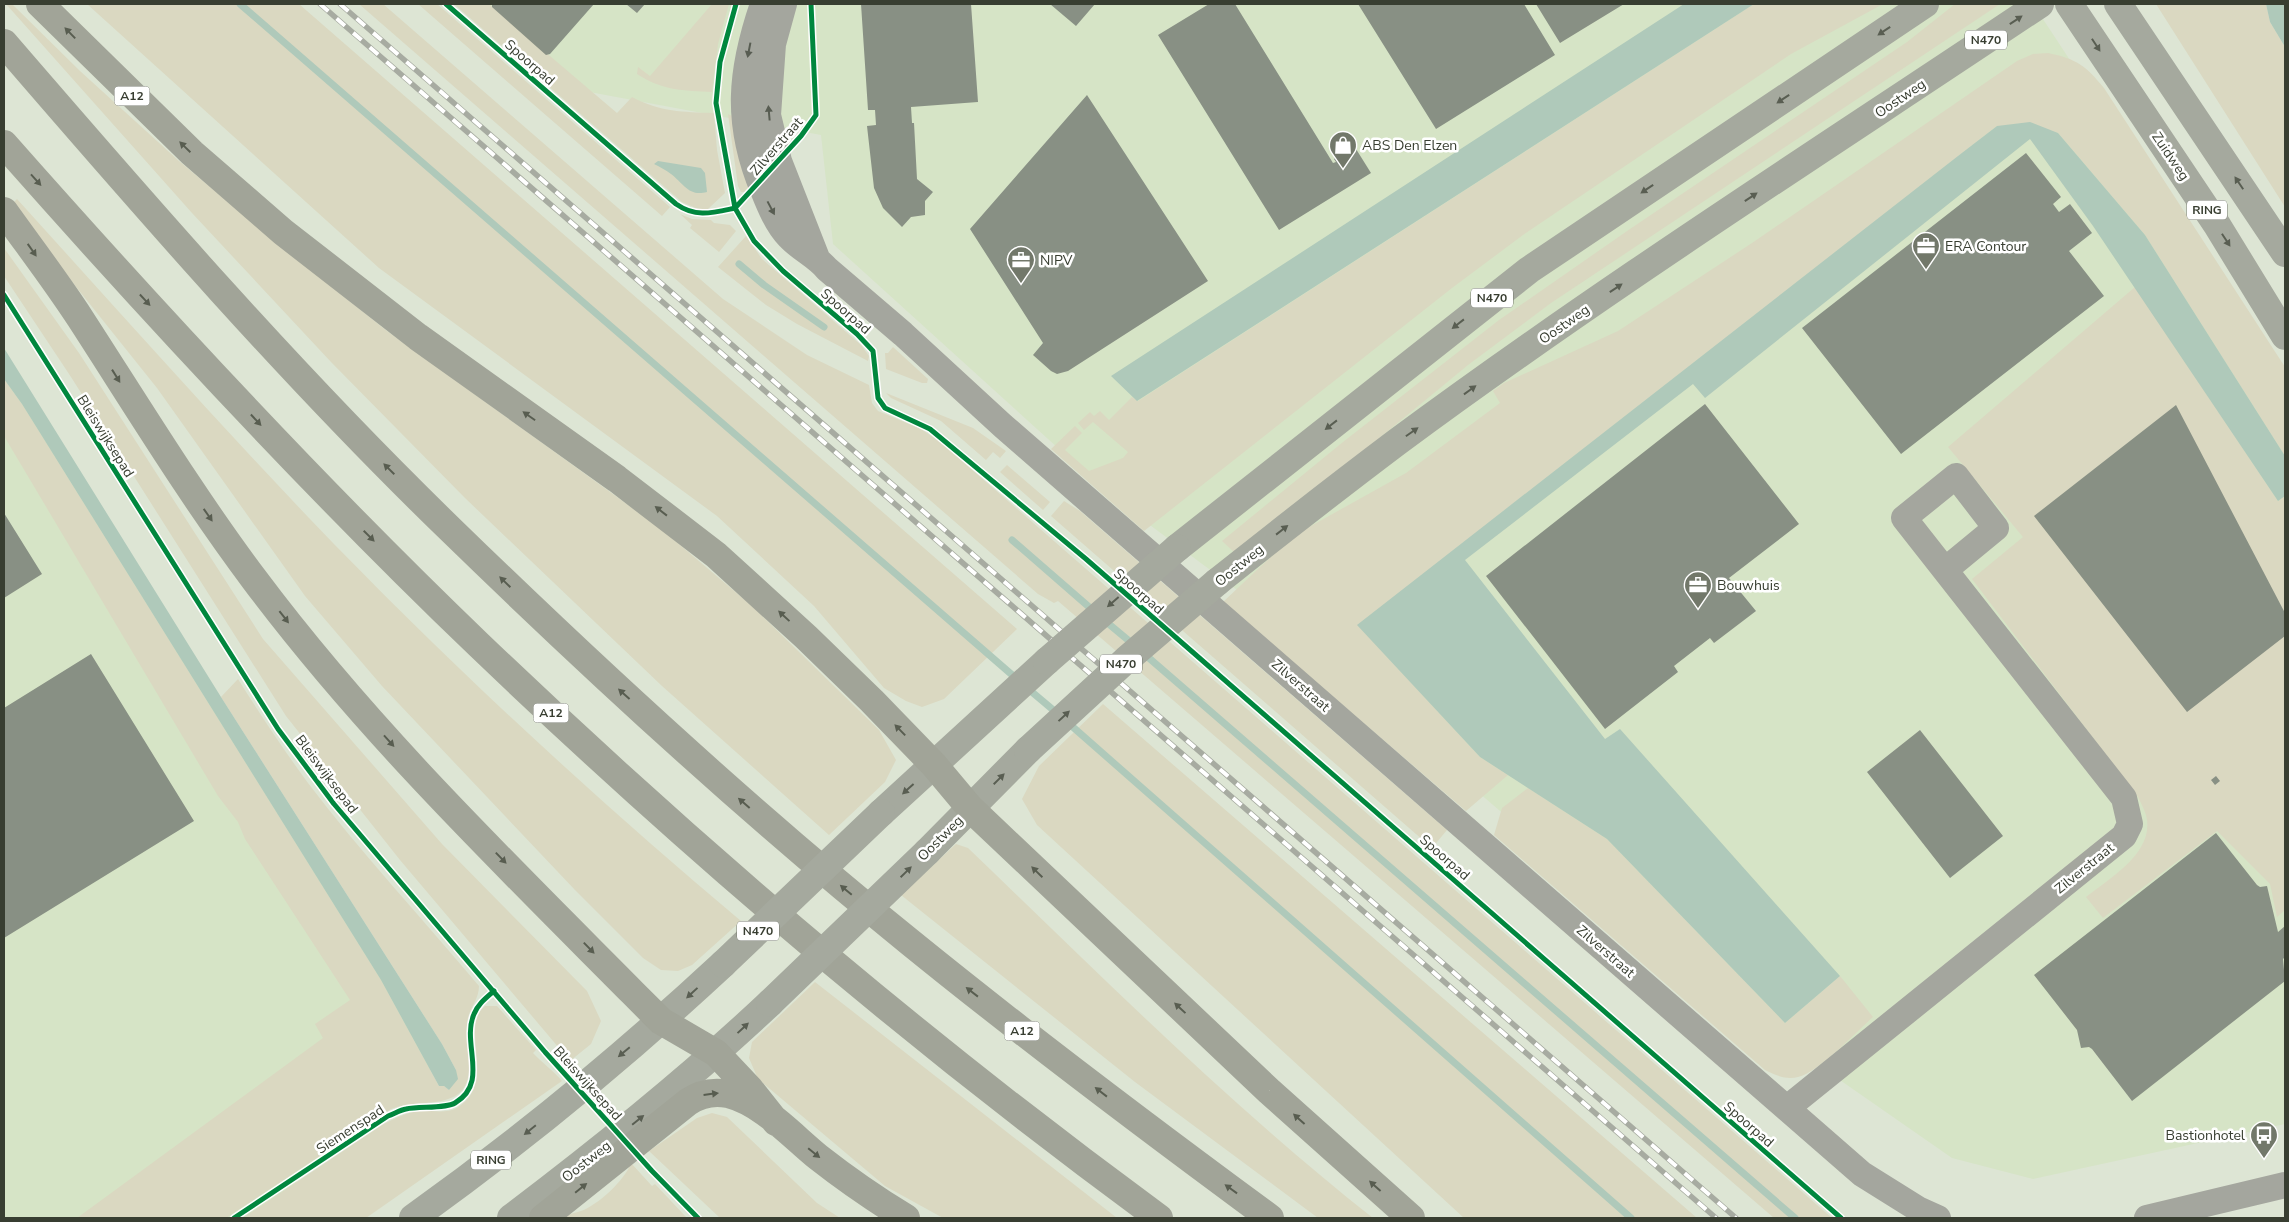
<svg xmlns="http://www.w3.org/2000/svg" width="2289" height="1222" font-family="'Nunito Sans',sans-serif">
<rect width="100%" height="100%" fill="#dde5d4"/>
<!-- built -->
<path fill="#d6e4c6" d="M 469,4 L 2033,4 L 2261,350 L 2285,423 L 2285,1124 L 2033,1179 L 1952,1158 L 1699,982 L 1280,622 L 1111,496 L 833,244 L 821,135 L 568,88 Z
M 4,371 L 246,740 L 450,1058 L 380,1102 L 259,1218 L 4,1218 Z"/>
<!-- green -->
<path fill="#dad8c1" d="M 6,4 L 12,4 L 80,71 L 179,161 L 277,243 L 387,331 L 660,528 L 752,606 L 879,730 L 896,760 L 885,782 L 829,835 L 662,686 L 465,498 L 331,362 L 192,213 Z
M 87,4 L 299,4 L 1017,629 L 944,699 L 922,707 L 906,701 L 884,688 L 814,606 L 717,516 L 379,268 Z
M 359,4 L 383,4 L 723,299 L 807,355 L 869,385 L 872,403 L 878,411 L 921,429 L 939,441 L 1832,1218 L 1774,1218 L 1058,601 L 1054,603 L 1038,594 Z
M 418,4 L 437,4 L 670,207 L 662,216 Z
M 454,4 L 489,4 L 617,113 L 632,97 C 661,112 682,112 714,113 L 717,150 L 725,193 L 708,209 L 698,209 L 682,202 Z
M 712,4 L 729,4 L 718,44 L 712,92 C 684,91 661,90 637,74 L 638,67 L 650,76 Z
M 1754,4 L 1883,4 L 1791,54 L 1523,235 L 1452,288 L 1144,531 L 1051,449 L 1075,426 L 1082,433 L 1065,450 L 1089,471 L 1123,458 L 1128,452 L 1093,422 L 1084,430 L 1078,423 L 1090,412 L 1094,416 L 1100,411 L 1109,420 L 1132,397 L 1138,401 Z
M 1955,4 L 2000,4 L 1551,303 L 1468,365 L 1360,454 L 1234,552 L 1222,541 L 1343,442 L 1499,320 L 1630,229 L 1907,42 Z
M 2156,4 L 2266,4 L 2270,22 L 2285,47 L 2285,207 Z
M 2048,53 C 2077,59 2086,66 2104,88 L 2285,367 L 2285,456 L 2145,235 L 2058,133 L 1997,126 L 1358,625 L 1480,757 L 1508,775 L 1466,811 L 1223,602 L 1293,536 L 1406,473 L 1500,403 L 1493,391 L 1504,383 L 1618,331 L 1752,243 L 2017,61 L 2033,54 Z
M 728,114 L 732,116 L 751,185 L 745,192 L 741,192 L 738,186 Z
M 17,199 C 114,306 210,414 309,518 C 445,660 590,794 741,921 L 692,965 L 678,971 L 661,970 L 643,958 L 575,890 L 382,686 L 305,596 L 157,388 L 69,278 L 14,202 Z
M 680,214 L 692,219 L 711,220 L 714,223 L 730,225 L 736,231 L 719,252 L 690,228 L 692,225 Z
M 746,236 L 762,259 L 861,345 L 869,356 L 868,361 L 797,324 L 766,305 L 718,267 Z
M 4,248 L 79,353 L 263,639 L 442,844 L 587,991 L 601,1021 L 591,1044 L 570,1061 L 400,860 L 286,716 L 71,377 L 4,276 Z
M 2135,287 L 2278,501 L 2285,496 L 2285,910 L 2277,917 L 2270,884 L 2217,831 L 2103,918 L 2086,897 C 2110,878 2156,852 2146,815 C 2144,809 2141,803 2138,797 L 1972,579 L 2023,537 L 1948,447 Z
M 893,347 L 928,379 L 927,383 L 922,383 L 886,369 L 885,353 L 888,353 Z
M 4,379 L 22,404 L 381,980 L 439,1086 L 444,1086 L 449,1090 L 456,1070 L 442,1044 L 221,697 L 238,679 C 260,714 283,749 308,783 C 361,853 422,918 479,986 C 479,1001 467,1010 467,1025 C 466,1039 469,1054 469,1068 C 468,1113 422,1097 391,1109 L 226,1218 L 77,1218 L 323,1038 L 315,1024 L 350,1000 L 245,839 L 238,822 L 218,796 L 4,436 Z
M 886,393 L 973,428 L 1006,451 L 1000,458 L 993,452 L 986,460 L 941,421 L 891,398 Z
M 1007,465 L 1050,502 L 1043,510 L 1000,472 Z
M 1064,501 L 1080,511 L 1447,830 L 1432,848 L 1051,516 Z
M 1103,704 L 1697,1218 L 1464,1218 L 1037,825 L 1022,799 L 1039,766 Z
M 1528,788 L 1607,839 L 1785,1023 L 1840,976 L 1873,1017 C 1855,1033 1819,1072 1798,1077 C 1786,1080 1775,1075 1765,1070 L 1494,835 L 1502,808 Z
M 956,844 L 968,848 C 1100,975 1230,1105 1373,1218 L 1318,1218 L 1135,1082 L 901,895 Z
M 815,982 L 1117,1218 L 943,1218 L 885,1186 L 758,1079 L 749,1058 L 752,1042 Z
M 485,1006 L 497,1006 L 536,1050 L 533,1053 C 542,1063 553,1070 562,1081 L 366,1218 L 243,1218 L 382,1125 C 394,1119 405,1113 418,1111 C 430,1110 446,1114 457,1108 C 499,1082 458,1029 485,1006 Z
M 712,1113 L 727,1117 L 817,1203 L 840,1218 L 720,1218 L 649,1151 L 697,1118 Z
M 631,1163 L 652,1186 L 655,1184 L 687,1218 L 563,1218 C 569,1214 574,1213 581,1211 C 598,1205 625,1180 631,1163 Z"/>
<!-- water -->
<path fill="#afc9ba" d="M 1684,4 L 1754,4 L 1137,401 L 1111,376 Z
M 2266,4 L 2285,4 L 2285,47 L 2270,22 Z
M 2030,122 L 2058,133 L 2145,235 L 2285,456 L 2285,496 L 2278,501 L 2093,226 L 2030,139 L 1705,398 L 1693,384 L 1465,560 L 1605,739 L 1620,729 L 1840,976 L 1785,1023 L 1607,839 L 1480,757 L 1357,625 L 1958,156 L 1997,126 Z
M 658,161 L 701,168 L 705,173 L 707,192 C 689,197 684,184 671,174 C 666,170 660,167 654,164 Z
M 4,348 L 221,697 L 442,1044 L 456,1070 L 458,1079 L 449,1090 L 444,1086 L 439,1086 L 381,980 L 22,404 L 4,379 Z"/>
<g fill="none" stroke-linecap="round" stroke-linejoin="round">
<!-- stream -->
<path stroke="#afc9ba" stroke-width="7" d="M 240,4 L 1018,680
M 739,264 L 764,285 L 824,327
M 1012,540 L 1096,613
M 1104,620 L 1134,645
M 1142,652 L 1795,1218
M 1026,687 L 1058,714
M 1066,721 L 1631,1218"/>
</g>
<!-- building -->
<path fill="#889084" d="M 492,4 L 594,4 L 550,54 L 546,55 L 492,7 Z
M 626,4 L 645,4 L 637,13 Z
M 861,4 L 971,4 L 978,102 L 911,107 L 912,123 L 914,123 L 917,179 L 933,192 L 925,201 L 925,215 L 911,217 L 902,227 L 883,208 L 874,188 L 867,126 L 876,125 L 875,110 L 868,110 Z
M 1050,4 L 1095,4 L 1076,26 Z
M 1209,4 L 1235,4 L 1333,163 L 1336,162 L 1334,159 L 1339,155 L 1341,158 L 1356,149 L 1371,173 L 1279,230 L 1158,35 Z
M 1358,4 L 1524,4 L 1555,55 L 1436,129 Z
M 1536,4 L 1624,4 L 1560,43 Z
M 1087,95 L 1208,281 L 1068,371 L 1057,374 L 1051,371 L 1033,355 L 1043,343 L 970,229 Z
M 2026,153 L 2061,197 L 2053,204 L 2059,212 L 2070,204 L 2092,233 L 2069,251 L 2104,296 L 1901,454 L 1802,328 Z
M 1705,404 L 1799,524 L 1729,578 L 1756,611 L 1714,643 L 1710,638 L 1674,666 L 1678,672 L 1605,729 L 1486,576 Z
M 2176,405 L 2285,613 L 2285,636 L 2187,712 L 2034,516 Z
M 4,513 L 42,574 L 4,598 Z
M 91,654 L 194,821 L 4,938 L 4,708 Z
M 1920,730 L 2003,836 L 1950,878 L 1867,772 Z
M 2216,776 L 2220,781 L 2215,785 L 2211,780 Z
M 2216,833 L 2257,885 L 2260,887 L 2267,886 L 2278,932 L 2285,926 L 2285,957 L 2283,959 L 2285,981 L 2132,1101 L 2092,1049 L 2089,1047 L 2081,1048 L 2077,1030 L 2034,975 Z"/>
<g fill="none" stroke-linecap="round" stroke-linejoin="round">
<!-- minor -->
<path stroke="#a4a69e" stroke-width="26" d="M 763,4 C 740,71 735,123 763,190 C 769,205 777,225 789,237 C 800,249 816,256 827,269 L 903,334 L 1003,426 L 1862,1174 L 1918,1209 L 1938,1218
M 784,4 L 773,44 L 768,115 L 779,161 L 817,258
M 1787,1108 L 2124,836 L 2130,824 L 2124,798 L 1904,518 L 1956,476 L 1996,528 L 1945,570
M 2147,1218 L 2285,1185"/>
<!-- major -->
<path stroke="#a5a99e" stroke-width="28" d="M 2069,4 L 2217,225 L 2285,336
M 2118,4 L 2285,253
M 1177,548 L 1529,270 L 1925,4
M 1217,582 C 1276,535 1336,488 1397,442 C 1605,288 1825,148 2040,4
M 881,813 L 1047,661
M 927,852 L 1028,750
M 413,1218 C 522,1140 625,1055 723,964
M 511,1218 C 601,1150 688,1080 770,1003"/>
<!-- highway -->
<path stroke="#a1a498" stroke-width="28" d="M 40,4 L 192,153 L 283,232 L 418,337 L 617,479 L 716,555 L 806,637 L 872,701 L 934,765 L 970,808 L 1269,1091 L 1411,1218
M 4,43 C 148,210 293,377 451,530 C 599,674 751,814 911,943 C 1028,1038 1149,1129 1270,1218
M 4,144 C 156,316 313,486 479,645 C 693,850 920,1043 1159,1218
M 4,211 C 29,246 56,281 80,318 C 137,406 191,495 254,579 C 366,729 501,860 633,993 L 661,1021 L 716,1053 L 749,1088 L 776,1122
M 543,1218 L 688,1102 C 700,1094 713,1091 728,1094 C 763,1103 791,1135 818,1157 C 846,1179 875,1199 906,1218"/>
<!-- rail casing -->
<g stroke="#a7aba1" stroke-width="5.5">
<path id="rail" d="M 320,4 L 1716,1218
M 340,4 L 1736,1218"/>
</g>
<!-- rail -->
<use href="#rail" stroke="#fff" stroke-width="4" stroke-dasharray="11" stroke-linecap="butt"/>
<!-- major-bridge -->
<path stroke="#a5a99e" stroke-width="28" d="M 1047,661 L 1177,548
M 1028,750 L 1126,660 L 1217,582
M 723,964 L 881,813
M 770,1003 L 927,852"/>
<!-- cycleway casing -->
<g stroke="#fff" stroke-width="8">
<path id="cycleway" d="M 446,4 L 676,204 C 696,218 712,213 735,208 L 754,241 L 783,271 L 857,334 L 873,351 L 878,398 L 885,408 L 930,429 L 1086,559 L 1841,1218
M 735,208 L 801,136 L 816,115 L 811,4
M 735,208 L 716,103 L 720,62 L 736,4
M 4,295 L 278,729 L 334,804 L 545,1052 L 652,1171 L 698,1218
M 234,1218 L 388,1116 C 394,1114 400,1110 406,1109 C 419,1106 445,1109 455,1103 C 490,1082 461,1044 474,1014 C 478,1004 486,998 494,991"/>
</g>
<!-- cycleway -->
<use href="#cycleway" stroke="#00873e" stroke-width="5"/>
</g>
<!-- one-way arrows -->
<defs><path id="oneway-solid" d="M-6-.8H1V-3.2L6.5 0L1 3.2V.8H-6Z" transform="scale(1.25)"/></defs>
<g fill="#595e52">
<use href="#oneway-solid" transform="translate(2016 20) rotate(-34)"/>
<use href="#oneway-solid" transform="translate(1884 31) rotate(146)"/>
<use href="#oneway-solid" transform="translate(2096 45) rotate(57)"/>
<use href="#oneway-solid" transform="translate(1783 99) rotate(146)"/>
<use href="#oneway-solid" transform="translate(2239 183) rotate(-124)"/>
<use href="#oneway-solid" transform="translate(1647 189) rotate(146)"/>
<use href="#oneway-solid" transform="translate(1751 197) rotate(-34)"/>
<use href="#oneway-solid" transform="translate(2226 240) rotate(57)"/>
<use href="#oneway-solid" transform="translate(1616 288) rotate(-34)"/>
<use href="#oneway-solid" transform="translate(1458 324) rotate(142)"/>
<use href="#oneway-solid" transform="translate(1470 390) rotate(-36)"/>
<use href="#oneway-solid" transform="translate(1331 425) rotate(142)"/>
<use href="#oneway-solid" transform="translate(1412 432) rotate(-35)"/>
<use href="#oneway-solid" transform="translate(1282 530) rotate(-38)"/>
<use href="#oneway-solid" transform="translate(1113 602) rotate(139)"/>
<use href="#oneway-solid" transform="translate(1064 716) rotate(-43)"/>
<use href="#oneway-solid" transform="translate(999 779) rotate(-45)"/>
<use href="#oneway-solid" transform="translate(908 789) rotate(138)"/>
<use href="#oneway-solid" transform="translate(906 872) rotate(-44)"/>
<use href="#oneway-solid" transform="translate(692 993) rotate(137)"/>
<use href="#oneway-solid" transform="translate(743 1028) rotate(-43)"/>
<use href="#oneway-solid" transform="translate(624 1052) rotate(140)"/>
<use href="#oneway-solid" transform="translate(638 1120) rotate(-39)"/>
<use href="#oneway-solid" transform="translate(530 1130) rotate(141)"/>
</g>
<g fill="#585d50">
<use href="#oneway-solid" transform="translate(70 33) rotate(-134)"/>
<use href="#oneway-solid" transform="translate(185 147) rotate(-136)"/>
<use href="#oneway-solid" transform="translate(36 180) rotate(48)"/>
<use href="#oneway-solid" transform="translate(32 250) rotate(55)"/>
<use href="#oneway-solid" transform="translate(145 300) rotate(47)"/>
<use href="#oneway-solid" transform="translate(116 376) rotate(58)"/>
<use href="#oneway-solid" transform="translate(529 416) rotate(-145)"/>
<use href="#oneway-solid" transform="translate(256 420) rotate(47)"/>
<use href="#oneway-solid" transform="translate(389 469) rotate(-135)"/>
<use href="#oneway-solid" transform="translate(661 511) rotate(-142)"/>
<use href="#oneway-solid" transform="translate(208 515) rotate(55)"/>
<use href="#oneway-solid" transform="translate(369 536) rotate(45)"/>
<use href="#oneway-solid" transform="translate(505 582) rotate(-136)"/>
<use href="#oneway-solid" transform="translate(784 616) rotate(-137)"/>
<use href="#oneway-solid" transform="translate(284 617) rotate(52)"/>
<use href="#oneway-solid" transform="translate(624 694) rotate(-138)"/>
<use href="#oneway-solid" transform="translate(900 730) rotate(-134)"/>
<use href="#oneway-solid" transform="translate(389 741) rotate(48)"/>
<use href="#oneway-solid" transform="translate(744 803) rotate(-139)"/>
<use href="#oneway-solid" transform="translate(501 858) rotate(46)"/>
<use href="#oneway-solid" transform="translate(1037 872) rotate(-136)"/>
<use href="#oneway-solid" transform="translate(846 890) rotate(-140)"/>
<use href="#oneway-solid" transform="translate(589 948) rotate(46)"/>
<use href="#oneway-solid" transform="translate(972 992) rotate(-142)"/>
<use href="#oneway-solid" transform="translate(1180 1008) rotate(-137)"/>
<use href="#oneway-solid" transform="translate(1101 1092) rotate(-142)"/>
<use href="#oneway-solid" transform="translate(711 1094) rotate(-7)"/>
<use href="#oneway-solid" transform="translate(1299 1119) rotate(-138)"/>
<use href="#oneway-solid" transform="translate(814 1153) rotate(39)"/>
<use href="#oneway-solid" transform="translate(1375 1186) rotate(-138)"/>
<use href="#oneway-solid" transform="translate(581 1188) rotate(-39)"/>
<use href="#oneway-solid" transform="translate(1231 1189) rotate(-144)"/>
</g>
<g fill="#585d52">
<use href="#oneway-solid" transform="translate(749 50) rotate(101)"/>
<use href="#oneway-solid" transform="translate(769 113) rotate(-95)"/>
<use href="#oneway-solid" transform="translate(771 208) rotate(62)"/>
</g>
<!-- icons -->
<defs>
<g id="shop-pin" transform="scale(1.4375)"><path d="M0 17L-7.5 6A9.5 9.5 0 1 1 7.5 6Z" fill="#72786a" stroke="#fff"/><path d="M-5-2.5h2.3a2.7 3.5 0 0 1 5.4 0H5L5.5 6h-11ZM-1.5-2.5h3a1.5 2.3 0 0 0-3 0Z" fill="#fff"/></g>
<g id="office-pin" transform="scale(1.4375)"><path d="M0 17L-7.5 6A9.5 9.5 0 1 1 7.5 6Z" fill="#72786a" stroke="#fff"/><path d="M-6-3h4V-5.5h4V-3h4V5H-6ZM-1-4.5V-3h2v-1.5ZM-6 0V1H6V0Z" fill="#fff"/></g>
<g id="bus-pin" transform="scale(1.4375)"><path d="M0 17L-7.5 6A9.5 9.5 0 1 1 7.5 6Z" fill="#72786a" stroke="#fff"/><path d="M-5-6H5V4H4V6H2V4H-2V6H-4V4H-5ZM-3.5-4V0h7V-4ZM-3.5 1.2v1.5H-2V1.2ZM2 1.2v1.5H3.5V1.2Z" fill="#fff"/></g>
</defs>
<g fill-rule="evenodd">
<use href="#shop-pin" x="1343" y="145"/>
<use href="#office-pin" x="1926" y="246"/>
<use href="#office-pin" x="1021" y="260"/>
<use href="#office-pin" x="1698" y="585"/>
<use href="#bus-pin" x="2264" y="1135"/>
</g>
<g text-anchor="middle" stroke-width="5" stroke-linejoin="round" paint-order="stroke">
<!-- shield labels -->
<g fill="#fff" stroke="#74786f" stroke-width="1">
<rect x="1965" y="30.5" width="42" height="19" rx="4"/>
<rect x="114.5" y="86.5" width="35" height="19" rx="4"/>
<rect x="2187" y="200.5" width="40" height="19" rx="4"/>
<rect x="1471" y="288.5" width="42" height="19" rx="4"/>
<rect x="1100" y="654.5" width="42" height="19" rx="4"/>
<rect x="533.5" y="703.5" width="35" height="19" rx="4"/>
<rect x="737" y="921.5" width="42" height="19" rx="4"/>
<rect x="1004.5" y="1021.5" width="35" height="19" rx="4"/>
<rect x="471" y="1150.5" width="40" height="19" rx="4"/>
</g>
<g font-size="12" font-weight="bold" fill="#383e31">
<text x="1986" y="44">N470</text>
<text x="132" y="100">A12</text>
<text x="2207" y="214">RING</text>
<text x="1492" y="302">N470</text>
<text x="1121" y="668">N470</text>
<text x="551" y="717">A12</text>
<text x="758" y="935">N470</text>
<text x="1022" y="1035">A12</text>
<text x="491" y="1164">RING</text>
</g>
<!-- street labels -->
<g font-size="14" fill="#383e31" stroke="#fff">
<text transform="translate(530 62) rotate(41)" y="5">Spoorpad</text>
<text transform="translate(1900 98) rotate(-34)" y="5">Oostweg</text>
<text transform="translate(776 146) rotate(-49)" y="5">Zilverstraat</text>
<text transform="translate(2171 156) rotate(56)" y="5">Zuidweg</text>
<text transform="translate(846 311) rotate(41)" y="5">Spoorpad</text>
<text transform="translate(1564 324) rotate(-35)" y="5">Oostweg</text>
<text transform="translate(106 436) rotate(58)" y="5">Bleiswijksepad</text>
<text transform="translate(1239 565) rotate(-39)" y="5">Oostweg</text>
<text transform="translate(1139 591) rotate(41)" y="5">Spoorpad</text>
<text transform="translate(1301 685) rotate(41)" y="5">Zilverstraat</text>
<text transform="translate(327 774) rotate(53)" y="5">Bleiswijksepad</text>
<text transform="translate(940 838) rotate(-45)" y="5">Oostweg</text>
<text transform="translate(1445 857) rotate(41)" y="5">Spoorpad</text>
<text transform="translate(2084 868) rotate(-39)" y="5">Zilverstraat</text>
<text transform="translate(1606 951) rotate(41)" y="5">Zilverstraat</text>
<text transform="translate(588 1083) rotate(48)" y="5">Bleiswijksepad</text>
<text transform="translate(1749 1124) rotate(41)" y="5">Spoorpad</text>
<text transform="translate(350 1129) rotate(-33)" y="5">Siemenspad</text>
<text transform="translate(586 1161) rotate(-38)" y="5">Oostweg</text>
</g>
<!-- poi labels -->
<g font-size="14" fill="#383e31" stroke="#fff" text-anchor="start">
<text x="1362" y="150">ABS Den Elzen</text>
<text x="1945" y="251">ERA Contour</text>
<text x="1040" y="265">NIPV</text>
<text x="1717" y="590">Bouwhuis</text>
<text x="2245" y="1140" text-anchor="end">Bastionhotel</text>
</g>
</g>
<!-- border -->
<rect width="2289" height="1222" fill="none" stroke="#383e31" stroke-width="10"/>
</svg>
